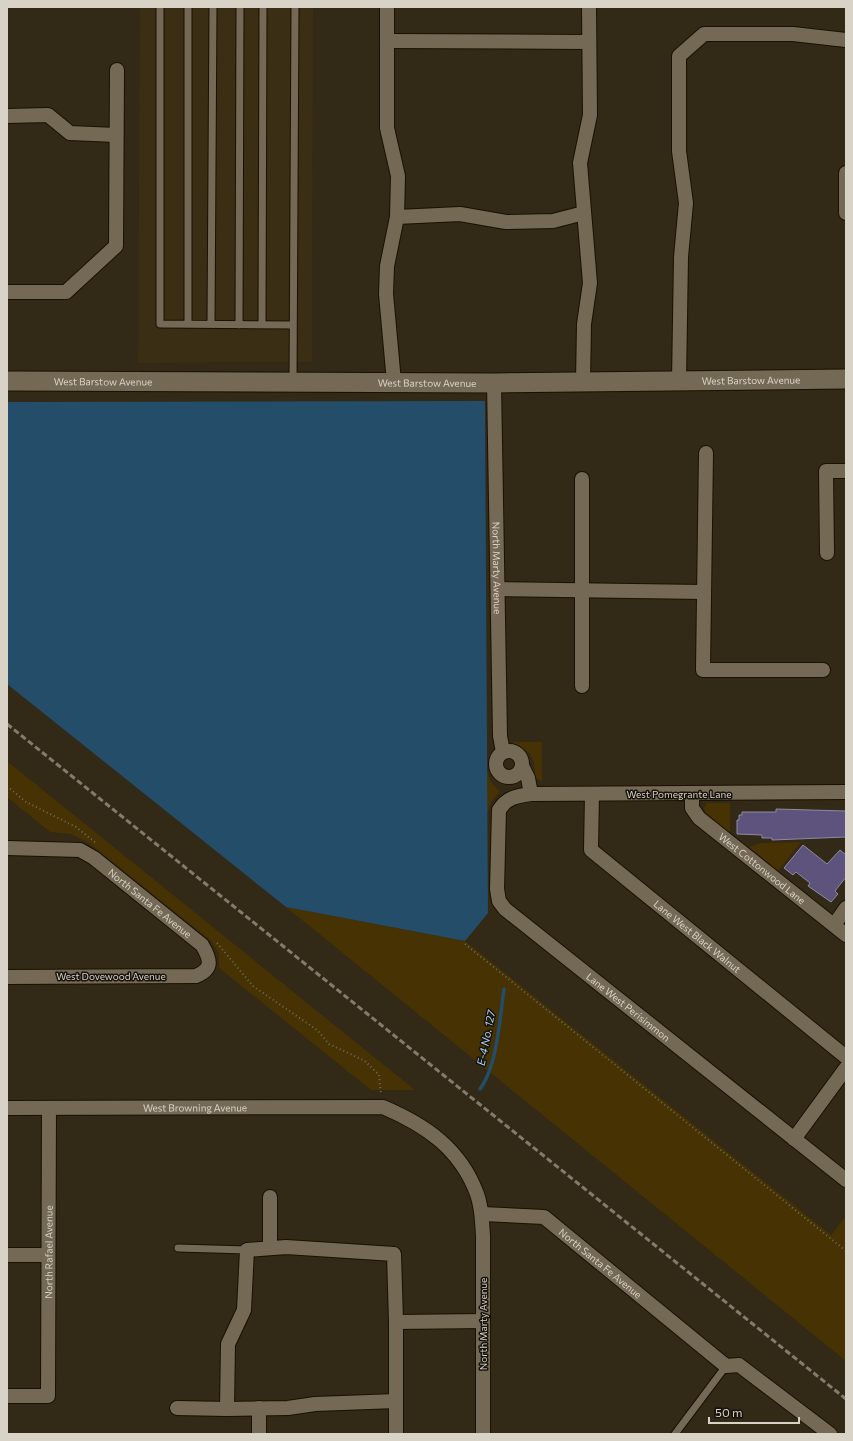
<svg xmlns="http://www.w3.org/2000/svg" width="853" height="1441" font-family="Commissioner,sans-serif">
<rect width="100%" height="100%" fill="#322917"/>
<!-- built -->
<path fill="#3a2e15" d="M 140,7 L 313,7 L 312,362 L 138,363 Z"/>
<!-- green -->
<path fill="#463202" d="M 513,742 L 542,742 L 542,781 L 535,778 C 535,761 533,750 515,746 Z
M 7,761 L 415,1090 L 371,1090 L 219,968 L 219,953 L 210,940 L 89,843 L 71,834 L 50,832 L 7,797 Z
M 487,771 L 490,780 L 500,792 L 492,800 L 487,813 Z
M 707,803 L 730,803 L 730,833 L 706,813 L 704,808 Z
M 801,842 L 778,871 L 749,847 L 760,843 Z
M 286,907 L 465,941 L 831,1235 L 846,1216 L 846,1361 Z"/>
<!-- water -->
<path fill="#234d69" d="M 485,401 L 488,913 L 465,941 L 286,907 L 7,684 L 7,402 Z"/>
<g fill="none" stroke-linecap="round" stroke-linejoin="round">
<!-- stream -->
<path stroke="#234d69" stroke-width="3.5" d="M 480,1089 C 497,1067 500,1017 504,989"/>
</g>
<!-- building -->
<path fill="#5d537d" stroke="#8f8ba1" d="M 776,809 L 846,811 L 846,837 L 772,840 L 772,838 L 762,838 L 762,835 L 737,834 L 737,820 L 739,820 L 739,815 L 742,815 L 742,812 L 776,812 Z
M 803,845 L 827,864 L 840,850 L 846,855 L 846,877 L 835,891 L 838,894 L 831,902 L 808,886 L 810,883 L 796,872 L 793,875 L 784,868 Z"/>
<g fill="none" stroke-linecap="round" stroke-linejoin="round">
<!-- lane casing -->
<g stroke="#1a1102" stroke-width="9">
<path id="lane" d="M 160,7 L 160,324 L 293,325
M 188,324 L 188,7
M 211,324 L 213,7
M 239,325 L 240,7
M 262,325 L 263,7
M 293,382 L 295,7
M 178,1248 L 247,1250
M 675,1434 L 726,1366"/>
</g>
<!-- street casing -->
<g stroke="#1a1102" stroke-width="16">
<g id="street">
<path d="M 387,7 L 387,128 L 398,176 L 397,217 L 387,266 L 386,294 L 394,382"/>
<path d="M 387,41 L 589,42"/>
<path d="M 7,116 L 48,115 L 70,133 L 116,135"/>
<path d="M 846,173 L 846,213"/>
<path d="M 397,217 L 460,214 L 506,222 L 553,221 L 584,213"/>
<path d="M 7,292 L 66,292 L 116,246 L 117,70"/>
<path d="M 679,381 L 681,257 L 686,203 L 679,151 L 679,56 L 704,34 L 793,34 L 846,40"/>
<path d="M 583,382 L 584,324 L 590,283 L 580,163 L 590,115 L 589,7"/>
<path id="s1" d="M 494,383 L 500,736 L 503,752"/>
<path d="M 706,453 L 703,670 L 823,670"/>
<path d="M 582,479 L 582,686"/>
<path d="M 827,553 L 826,471 L 846,471"/>
<path d="M 498,589 L 704,592"/>
<circle cx="509" cy="764" r="13"/>
<path d="M 522,766 L 528,778 L 531,794"/>
<path id="s2" d="M 846,792 L 531,794 C 517,796 507,797 499,810 L 497,889 L 499,901 L 505,909 L 846,1180"/>
<path id="s3" d="M 592,794 L 591,850 L 846,1057"/>
<path id="s4" d="M 692,794 L 692,808 L 699,818 L 846,935"/>
<path id="s5" d="M 7,848 L 80,850 L 94,858 L 202,945 C 211,960 213,969 196,976 L 7,977"/>
<path d="M 834,925 L 846,908"/>
<path id="s6" d="M 7,1108 L 383,1107 C 425,1125 460,1148 477,1194 C 482,1207 482,1222 483,1236 L 483,1434"/>
<path d="M 794,1139 L 846,1068"/>
<path d="M 270,1197 L 270,1248"/>
<path id="s7" d="M 482,1214 L 544,1217 L 726,1366 L 739,1365 L 830,1434"/>
<path d="M 7,1255 L 48,1255"/>
<path d="M 396,1322 L 394,1254 L 286,1247 L 247,1250 L 244,1310 L 228,1344 L 227,1409 L 288,1408 L 315,1404 L 396,1401"/>
<path id="s8" d="M 7,1396 L 48,1396 L 49,1108"/>
<path d="M 177,1408 L 227,1409"/>
<path d="M 259,1434 L 259,1408"/>
<path d="M 396,1434 L 396,1322 L 483,1321"/>
</g>
</g>
<!-- secondary casing -->
<g stroke="#1a1102" stroke-width="21">
<g id="secondary">
<path id="s9" d="M 7,381 L 494,383 L 846,379"/>
</g>
</g>
<!-- path -->
<path stroke="#726a5b" stroke-width="2" stroke-dasharray="1 3" stroke-linecap="butt" d="M 7,786 L 26,802 L 76,827 L 96,843
M 217,943 L 253,986 L 317,1030 L 329,1044 L 365,1061 L 379,1075 L 381,1095
M 465,944 L 846,1251"/>
<!-- lane -->
<use href="#lane" stroke="#736955" stroke-width="7"/>
<!-- street -->
<use href="#street" stroke="#736955" stroke-width="14"/>
<!-- secondary -->
<use href="#secondary" stroke="#736955" stroke-width="19"/>
<!-- rail -->
<path stroke="#837b6d" stroke-width="3" stroke-dasharray="6 3" stroke-linecap="butt" d="M 7,724 L 846,1399"/>
</g>
<g text-anchor="middle" stroke-width="3" stroke-linejoin="round" paint-order="stroke">
<!-- street labels -->
<g font-size="10" fill="#d8d2c7" stroke="#17120b">
<text dy="4" stroke="none"><textPath href="#s9" startOffset="744">West Barstow Avenue</textPath></text>
<text dy="4" stroke="none"><textPath href="#s9" startOffset="96">West Barstow Avenue</textPath></text>
<text dy="4" stroke="none"><textPath href="#s9" startOffset="420">West Barstow Avenue</textPath></text>
<text dy="4" stroke="none"><textPath href="#s1" startOffset="185">North Marty Avenue</textPath></text>
<text x="679" y="798">West Pomegrante Lane</text>
<text dy="4" stroke="none"><textPath href="#s4" startOffset="107">West Cottonwood Lane</textPath></text>
<text dy="4" stroke="none"><textPath href="#s5" startOffset="161">North Santa Fe Avenue</textPath></text>
<text dy="4" stroke="none"><textPath href="#s3" startOffset="193">Lane West Black Walnut</textPath></text>
<text x="111" y="980">West Dovewood Avenue</text>
<text dy="4" stroke="none"><textPath href="#s2" startOffset="611">Lane West Perisimmon</textPath></text>
<text dy="4" stroke="none"><textPath href="#s6" startOffset="188">West Browning Avenue</textPath></text>
<text dy="4" stroke="none"><textPath href="#s8" startOffset="185">North Rafael Avenue</textPath></text>
<text dy="4" stroke="none"><textPath href="#s7" startOffset="135">North Santa Fe Avenue</textPath></text>
<text transform="translate(483 1324) rotate(-90)" y="4">North Marty Avenue</text>
</g>
<!-- water labels -->
<g font-size="11" font-style="italic" fill="#b0d7f5" stroke="#17120b">
<text transform="translate(486 1038) rotate(-79)" y="4">E-4 No. 127</text>
</g>
</g>
<!-- border -->
<rect width="853" height="1441" fill="none" stroke="#d8d2c7" stroke-width="16"/>
<!-- scale -->
<path d="M709 1417v6h90v-6" fill="none" stroke="#d8d2c7" stroke-width="2"/>
<text x="715" y="1417" font-size="12" fill="#d8d2c7" stroke="#17120b" stroke-width="3" paint-order="stroke">50 m</text>
</svg>
